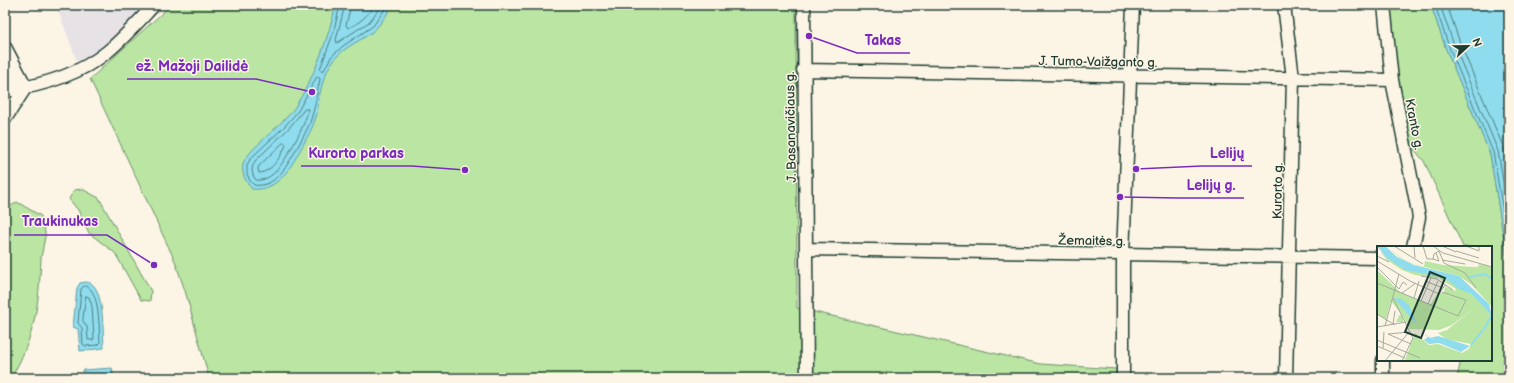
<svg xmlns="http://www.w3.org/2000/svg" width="1514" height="383" font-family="'Balsamiq Sans',sans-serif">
<rect width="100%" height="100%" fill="#fcf5e5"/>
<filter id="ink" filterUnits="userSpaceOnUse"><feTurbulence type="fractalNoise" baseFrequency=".025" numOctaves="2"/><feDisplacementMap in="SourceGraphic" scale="8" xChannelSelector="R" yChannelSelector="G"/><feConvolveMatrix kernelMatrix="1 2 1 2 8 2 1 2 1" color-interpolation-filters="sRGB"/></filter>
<g filter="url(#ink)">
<!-- built -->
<path fill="#e7e2e6" d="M 56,5 L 148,5 L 109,44 L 93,55 L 77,61 Z"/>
<!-- green -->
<path fill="#bae5a2" stroke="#6c916b" d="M 171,5 L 796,5 L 797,308 L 1041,364 L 1116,369 L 1116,378 L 209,378 L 186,294 L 175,261 L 90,79 Z
M 1383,5 L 1431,5 L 1446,49 L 1490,154 L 1509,271 L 1509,338 L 1507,378 L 1457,378 L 1461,360 L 1491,360 L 1491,247 L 1463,247 L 1424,161 L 1412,147 Z
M 82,189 L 99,198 L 151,291 L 150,301 L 141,300 L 115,253 L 89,233 L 78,210 L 69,199 L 74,190 Z
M 17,202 L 41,216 C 42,222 46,231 45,237 C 44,244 42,251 41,258 C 39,304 35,337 11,378 L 5,378 L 5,210 Z"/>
<!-- water -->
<path fill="#8fdcee" stroke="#629ca4" d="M 336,5 L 393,5 C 386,15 379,28 368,35 C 356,43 343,48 334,60 C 325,71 321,86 319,99 C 318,105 318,112 316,117 C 313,127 308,136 303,145 C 292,165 279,192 252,189 C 246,182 241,173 243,164 C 246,151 285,123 295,107 C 315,76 327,41 336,5 Z
M 1431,5 L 1509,5 L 1509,271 L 1490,154 L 1446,49 Z
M 86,282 C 87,282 92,283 92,284 C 104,293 103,334 104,348 L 80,351 L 78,329 L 73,327 L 77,288 L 80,283 Z
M 112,368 L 114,378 L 83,378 L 83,370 Z"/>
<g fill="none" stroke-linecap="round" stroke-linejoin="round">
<!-- shore -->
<path stroke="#4c7d7e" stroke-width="1" d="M 340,5 L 333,34 L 320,69 L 321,71 L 324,70 L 331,57 L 343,46 L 373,26 L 388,5
M 345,5 L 336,40 L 337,43 L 369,22 L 382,5
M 351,5 L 346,25 L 348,28 C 360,23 367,16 375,5
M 1435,5 L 1449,47 L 1493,152 L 1509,247
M 1440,5 L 1454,45 L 1498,151 L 1509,216
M 1447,5 L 1460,43 L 1504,149 L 1509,180
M 319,77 L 320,79 C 317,91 316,104 312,116 C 310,125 305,133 301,141 C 291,158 278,189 254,185 L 250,181 L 247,174 L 247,165 L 251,158 L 284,127 L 298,111 L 316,78 Z
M 305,109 L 308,109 C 307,123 284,165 273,174 C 268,178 262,181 256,180 C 251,174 251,168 255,161 L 287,130 Z
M 283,143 L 285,143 L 286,145 C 281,156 272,172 259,173 L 258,168 L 260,165 Z
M 86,286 C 100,290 99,330 100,343 L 98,345 L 85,346 L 83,344 L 82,328 L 78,323 L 81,289 L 83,287 Z
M 86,296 L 89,297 L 92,306 L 94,338 L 93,340 L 88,340 L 87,327 L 83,321 Z"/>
<!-- minor casing -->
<g stroke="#1f3d34" stroke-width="15">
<path id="minor" d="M 804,5 L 807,378
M 1284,5 L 1293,78 L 1286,378
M 1384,5 L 1392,80 L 1419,217 L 1413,247
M 5,47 L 26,87
M 803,70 L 1392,80
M 5,75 L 25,87
M 5,91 C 40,86 79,75 107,52 C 124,38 139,21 154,5
M 5,119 L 26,87
M 806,249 L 1378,258
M 1123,378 L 1123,255 L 1133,5
M 1383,378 L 1383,360"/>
</g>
<!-- minor -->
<use href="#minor" stroke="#fcf5e5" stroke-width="12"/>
</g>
</g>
<g text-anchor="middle" stroke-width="3" stroke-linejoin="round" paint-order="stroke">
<!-- street labels -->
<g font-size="13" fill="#1f3d34" stroke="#fcf5e5">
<text transform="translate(1098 61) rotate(1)" y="5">J. Tumo-Vaižganto g.</text>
<text transform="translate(1415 124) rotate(79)" y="5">Kranto g.</text>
<text transform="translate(790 127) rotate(-91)" y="5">J. Basanavičiaus g.</text>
<text transform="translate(1277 191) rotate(-89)" y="5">Kurorto g.</text>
<text transform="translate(1092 240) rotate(1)" y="5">Žemaitės g.</text>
</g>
</g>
<!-- overview -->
<g transform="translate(1377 246)">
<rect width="115" height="115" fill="#fcf5e5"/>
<path d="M 8,0 L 29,15 L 42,20 L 47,20 L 48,15 L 66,19 L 96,21 L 101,21 L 102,18 L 115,21 L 115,61 L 95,39 L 82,30 L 29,16 ZM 3,5 L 16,16 L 64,30 L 94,48 L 115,70 L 115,115 L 28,114 L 38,87 L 52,99 L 61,98 L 85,107 L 92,103 L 94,98 L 69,93 L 61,87 L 70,84 L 99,61 L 75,79 L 62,84 L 33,83 L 26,70 L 26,76 L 19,76 L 22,70 L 19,70 L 25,69 L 14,55 L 9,73 L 0,68 L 0,24 L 23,46 L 53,59 L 61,47 L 67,46 L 68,40 L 78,45 L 79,43 L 62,32 L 38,29 L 25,24 L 10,14 Z" fill="#bae5a2"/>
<path d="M 0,0 L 8,0 L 20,11 L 37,19 L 82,30 L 112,58 L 115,70 L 94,48 L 82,43 L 68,32 L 28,24 L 10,12 ZM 17,52 L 24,53 L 32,59 L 40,79 ZM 47,87 L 53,92 L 61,90 L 93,100 L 84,106 L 62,97 L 52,98 L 47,94 L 51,91 Z" fill="#8fdcee"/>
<path fill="none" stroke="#8fdcee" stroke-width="2" d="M 92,31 L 108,28 L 115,33M 107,83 L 115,69M 94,99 L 106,84"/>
<path fill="none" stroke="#a4ab9e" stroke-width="1" d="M 17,0 L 46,18M 37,0 L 38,12M 46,0 L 50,13 L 56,13 L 57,8 L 62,5M 56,0 L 66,7 L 115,21M 65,0 L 79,6M 89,0 L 102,5 L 102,0M 62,5 L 67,17 L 88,27 L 99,42M 79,5 L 102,12M 0,10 L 12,16M 56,13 L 62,15 L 59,7M 65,14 L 88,18M 0,15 L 33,35 L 62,48 L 68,39M 0,21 L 22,43 L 26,36 L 30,39M 44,30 L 60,33 L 76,44M 48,35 L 66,42M 0,37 L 81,70 L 89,54 L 65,46M 25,47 L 39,37M 16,52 L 36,92 L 25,115M 37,52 L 42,35M 44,55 L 54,32M 51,58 L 61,35M 0,68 L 18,79M 16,78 L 18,65M 8,80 L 22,28M 0,81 L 29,76M 11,88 L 34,98M 11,88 L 32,86M 0,94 L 43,112M 0,100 L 28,112M 6,102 L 7,86M 8,115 L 32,86"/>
<path fill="#1f3d34" fill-opacity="0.15" stroke="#1f3d34" stroke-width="2" d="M 53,26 L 68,32 L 44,92 L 28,86 Z"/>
<rect width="115" height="115" fill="none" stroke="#1f3d34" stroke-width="2"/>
</g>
<!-- callouts -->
<path fill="none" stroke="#7b2cbf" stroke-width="1.5" d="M809 36L857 53H910M312 92L256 79H127M1136 169L1202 166H1252M465 170L412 166H301M1120 197L1179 198H1244M154 265L107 235H14"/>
<g fill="#7b2cbf" stroke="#fcf5e5" stroke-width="1.5">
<circle cx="809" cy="36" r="4"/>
<circle cx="312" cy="92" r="4"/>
<circle cx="1136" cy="169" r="4"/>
<circle cx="465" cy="170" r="4"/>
<circle cx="1120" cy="197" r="4"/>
<circle cx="154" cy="265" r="4"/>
</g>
<g font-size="14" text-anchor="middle" font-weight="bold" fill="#7b2cbf" stroke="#fcf5e5" stroke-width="3" stroke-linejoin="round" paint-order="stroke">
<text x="883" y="45">Takas</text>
<text x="192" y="71">ež. Mažoji Dailidė</text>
<text x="1227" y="158">Lelijų</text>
<text x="356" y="158">Kurorto parkas</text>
<text x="1211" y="190">Lelijų g.</text>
<text x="60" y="226">Traukinukas</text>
</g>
<!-- margin -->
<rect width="1514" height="383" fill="none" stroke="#fcf5e5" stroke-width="20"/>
<rect x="10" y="10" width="1494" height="363" fill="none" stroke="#1f3d34" stroke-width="1.5" filter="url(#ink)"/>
<!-- north arrow -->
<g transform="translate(1468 46) rotate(68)" stroke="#fcf5e5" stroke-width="3" paint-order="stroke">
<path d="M0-3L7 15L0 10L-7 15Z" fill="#1f3d34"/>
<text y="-6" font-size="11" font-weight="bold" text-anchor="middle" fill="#1f3d34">N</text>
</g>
</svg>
